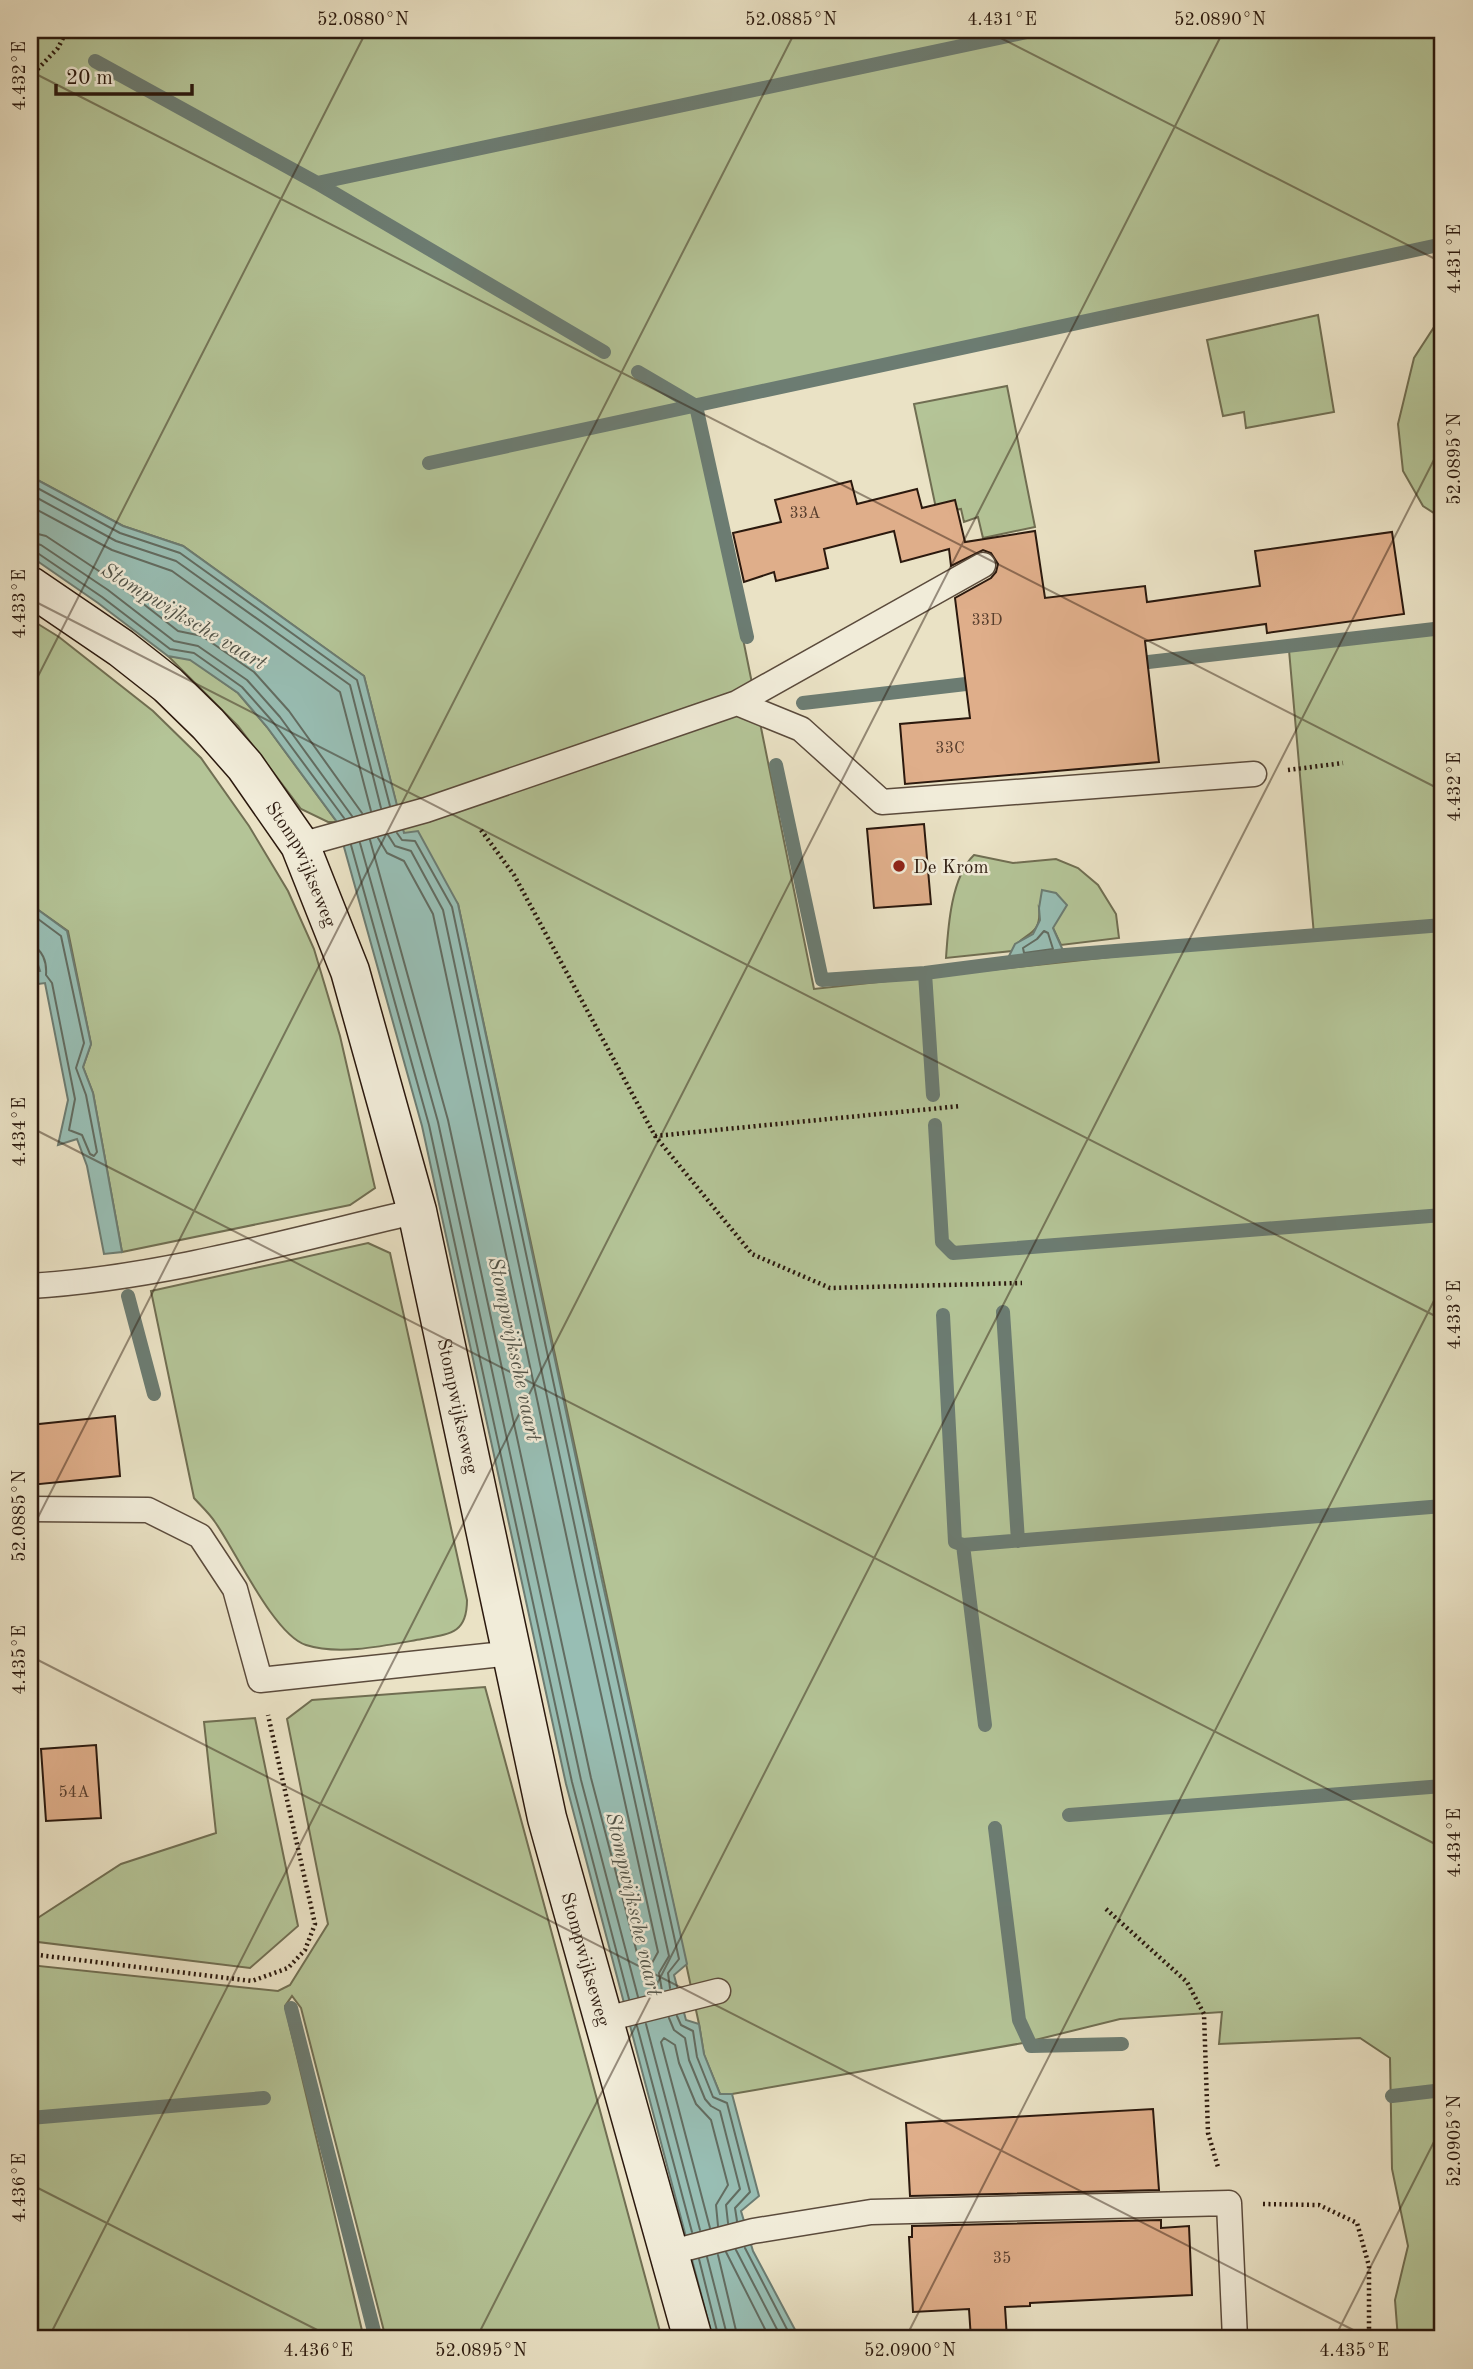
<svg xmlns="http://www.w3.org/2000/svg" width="1473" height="2369" font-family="'Old Standard TT',serif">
<rect width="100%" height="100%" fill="#eae2c5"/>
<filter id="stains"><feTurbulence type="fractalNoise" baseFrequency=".00286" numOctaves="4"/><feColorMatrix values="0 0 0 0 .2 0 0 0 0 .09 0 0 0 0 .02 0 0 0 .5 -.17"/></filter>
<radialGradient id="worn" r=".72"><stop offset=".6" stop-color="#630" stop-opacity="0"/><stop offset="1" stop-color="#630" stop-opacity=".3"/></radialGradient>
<!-- green -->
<path fill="#b4c497" stroke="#706e52" stroke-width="2" d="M 43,30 L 1443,30 L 1443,240 L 696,407 L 814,989 L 1314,935 L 1289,650 L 1443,630 L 1443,2339 L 1398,2339 L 1395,2300 L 1408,2246 L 1392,2169 L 1390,2058 L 1360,2038 L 1219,2044 L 1222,2012 L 1120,2019 L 1023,2043 L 732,2094 L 720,2094 L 704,2055 L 699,2024 L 458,904 L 404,834 L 364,676 L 183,546 L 123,526 L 30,476 L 30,42 Z
M 1318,315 L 1334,412 L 1246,428 L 1244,412 L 1223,416 L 1207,340 Z
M 1443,317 L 1443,519 L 1423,506 L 1403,471 L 1398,424 L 1414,358 L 1438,321 Z
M 1007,386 L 1035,527 L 983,538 L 978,517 L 964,522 L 961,509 L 937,513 L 914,404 Z
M 30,619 L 59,637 L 153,711 L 201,758 L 249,826 L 288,891 L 314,949 L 340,1036 L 375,1188 L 350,1205 L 122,1252 L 93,1093 L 83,1067 L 91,1044 L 68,931 L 30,904 Z
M 168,656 L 190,659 L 238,693 L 267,727 L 337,822 L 328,822 L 301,809 L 238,726 Z
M 974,855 L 1013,863 L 1056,859 L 1078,868 L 1098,885 L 1116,914 L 1119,938 L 1061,945 L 1053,928 L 1039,908 C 1042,939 1022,931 1012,951 L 946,958 C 948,928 951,877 974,855 Z
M 368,1243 L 390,1253 L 467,1600 C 467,1633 451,1634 422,1639 C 388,1645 340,1656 306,1645 C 274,1635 235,1550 215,1522 C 209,1513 201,1506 194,1498 L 151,1291 Z
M 485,1687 L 662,2339 L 386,2339 L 301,2008 L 292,1996 L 285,2006 L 364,2339 L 30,2339 L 30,1965 L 278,1991 L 290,1985 L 328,1924 L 287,1719 L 312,1700 Z
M 255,1718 L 298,1926 L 250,1968 L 30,1941 L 30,1923 L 121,1864 L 216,1833 L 204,1722 Z"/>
<!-- water -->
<path fill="#98beb4" stroke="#6c7c72" stroke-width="2" d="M 30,476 L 123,526 L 183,546 L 364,676 L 404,833 L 418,831 L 458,904 L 601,1576 L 687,1964 L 674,1975 L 686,2020 L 699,2024 L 704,2054 L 720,2094 L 732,2094 L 759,2196 L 741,2211 L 753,2251 L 800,2339 L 713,2339 L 566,1784 L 422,1126 L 337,822 L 267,727 L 238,693 L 190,660 L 168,656 L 98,603 L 30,556 Z
M 1042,890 L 1056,893 L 1067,905 L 1053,928 L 1065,955 L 1005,964 L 1015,944 L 1033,934 L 1040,920 L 1039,908 Z
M 30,904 L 67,931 L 91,1044 L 83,1067 L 93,1093 L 122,1252 L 104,1254 L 87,1166 L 77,1139 L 58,1145 L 68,1100 L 45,983 L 30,985 L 30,972 L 40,971 L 35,956 L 30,952 Z"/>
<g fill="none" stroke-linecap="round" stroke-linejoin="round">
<!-- shore -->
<path stroke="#626c61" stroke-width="2" d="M 30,484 L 120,533 L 180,553 L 357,680 L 390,806
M 30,494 L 116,541 L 176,561 L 350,685 L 381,808
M 30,506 L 112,550 L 172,571 L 340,692 L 371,811
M 30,532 L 46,536 L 114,581 L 178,631 L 202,636 L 254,672 L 289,711 L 362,813
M 30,542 L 41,545 L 108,590 L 174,641 L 198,646 L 247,680 L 280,717 L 352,816
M 30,551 L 36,552 L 102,597 L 170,649 L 194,653 L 242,687 L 273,722 L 344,818
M 397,833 L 402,840 L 415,841 L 452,907 L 595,1577 L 679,1959 L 668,1973 L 670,1988
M 388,835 L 395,846 L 411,851 L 443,910 L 586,1579 L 669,1956 L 659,1973 L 662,1991
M 370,840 L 448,1120 L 591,1778 L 642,1972 L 646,1974 L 658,1952 L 576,1581 L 433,914 L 404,861 L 387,853 L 378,838
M 360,843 L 438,1122 L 581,1780 L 638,1997
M 351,845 L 429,1125 L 572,1782 L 629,1999
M 30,913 L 61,936 L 84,1043 L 76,1068 L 86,1095 L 97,1152 L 94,1156 L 90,1154 L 82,1135 L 69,1130 L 75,1099 L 52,983 L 46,975 C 47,963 43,948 30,946
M 1044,931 L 1048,933 L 1053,949 L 1024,953 L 1023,948 L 1037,939 Z
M 677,2016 L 681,2025 L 693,2031 L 697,2057 L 713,2097 L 727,2103 L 750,2192 L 735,2208 L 737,2221
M 669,2018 L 674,2030 L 685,2038 L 689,2060 L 705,2099 L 711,2106 L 720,2111 L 740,2189 L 726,2205 L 728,2223
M 646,2024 L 700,2230
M 637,2026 L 692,2232
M 710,2228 L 661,2042 L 664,2038 L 675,2045 L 679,2063 L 696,2104 L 711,2120 L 728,2185 L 716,2205 L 718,2226
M 745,2248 L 792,2339
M 736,2250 L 782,2339
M 726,2252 L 770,2339
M 718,2255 L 738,2339
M 707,2257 L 728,2339
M 699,2259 L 719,2339"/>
<!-- stream -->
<path stroke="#6c7c72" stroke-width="14" d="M 95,61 L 317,183 L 604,352
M 317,183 L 1036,30
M 638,372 L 696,406 L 747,637
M 429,463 L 1443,244
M 1131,664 L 1443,628
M 803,703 L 983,682
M 776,765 L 822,980 L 925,973 L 1065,955 L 1443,925
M 925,973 L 933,1095
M 935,1125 L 942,1242 L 953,1253 L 1443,1215
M 128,1296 L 154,1394
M 1003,1312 L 1018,1541
M 943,1315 L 955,1542 L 963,1545
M 985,1725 L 963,1545 L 1443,1506
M 1069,1815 L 1443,1786
M 995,1828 L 1019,2020 L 1031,2046 L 1122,2044
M 291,2008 L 376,2339
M 1392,2096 L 1443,2090
M 30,2118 L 264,2098"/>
</g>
<!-- building -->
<path fill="#dfae8a" stroke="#2b190e" stroke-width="2" d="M 851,481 L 857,504 L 917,489 L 922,508 L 955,500 L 965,542 L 1035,531 L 1045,598 L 1145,586 L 1147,602 L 1260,586 L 1255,551 L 1392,532 L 1404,614 L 1267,633 L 1266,624 L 1145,641 L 1159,762 L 905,784 L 900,724 L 970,718 L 955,598 L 991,578 L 996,572 L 998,564 L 991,553 L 983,550 L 951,566 L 949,549 L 901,562 L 894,531 L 824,549 L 828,568 L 776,581 L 774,572 L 744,582 L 733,533 L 781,522 L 775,500 Z
M 924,824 L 931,904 L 874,908 L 867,829 Z
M 115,1416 L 120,1476 L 30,1485 L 30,1425 Z
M 96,1745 L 101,1818 L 46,1821 L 41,1749 Z
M 1153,2109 L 1159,2190 L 910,2196 L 906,2123 Z
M 1161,2220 L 1161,2228 L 1189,2226 L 1192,2295 L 1030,2303 L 1030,2306 L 1005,2307 L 1007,2339 L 971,2339 L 969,2309 L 913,2312 L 909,2237 L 912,2237 L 912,2226 Z"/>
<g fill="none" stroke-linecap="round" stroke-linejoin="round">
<!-- lane casing -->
<g stroke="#5b4b3c" stroke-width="27">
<path id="lane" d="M 737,703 L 801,729 L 882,802 L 1254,774
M 300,845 L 426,810 L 737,703 L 983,565
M 30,1286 C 161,1278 289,1241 417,1211
M 30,1509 L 148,1510 L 200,1536 L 235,1589 L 260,1680 L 512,1653
M 602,2020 L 718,1991
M 668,2253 L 753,2231 L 871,2212 L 1229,2203 L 1235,2339"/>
</g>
<!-- secondary casing -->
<g stroke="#2b190e" stroke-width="41">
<g id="secondary">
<path id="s1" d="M 30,586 L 121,648 L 168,685 L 208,724 L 245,766 L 300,845 L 350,971 L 417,1211 L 547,1818 L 693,2339"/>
</g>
</g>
<!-- path -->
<path stroke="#2b190e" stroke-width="4.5" stroke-dasharray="2 3.5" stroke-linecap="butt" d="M 30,77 L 58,48 L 67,30
M 1288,770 L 1343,763
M 481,830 L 514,875 L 655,1136 L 752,1254 L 830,1288 L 1022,1283
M 655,1136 L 961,1106
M 1106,1909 L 1187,1982 L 1204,2014 L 1208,2133 L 1218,2167
M 30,1954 L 252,1981 L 288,1968 L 305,1950 L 315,1924 L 268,1715
M 1263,2204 L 1319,2205 L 1357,2223 L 1369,2266 L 1369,2339"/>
<!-- lane -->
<use href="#lane" stroke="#f1ecd9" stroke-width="24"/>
<!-- secondary -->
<use href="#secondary" stroke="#f1ecd9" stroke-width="38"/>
</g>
<!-- ticks -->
<path fill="none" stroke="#2b190e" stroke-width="2" stroke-opacity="0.45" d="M 985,30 L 1443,263M 30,71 L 1443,791M 30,599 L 1443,1320M 30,692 L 367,30M 30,1127 L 1443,1848M 30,1533 L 796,30M 30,1656 L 1371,2339M 30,2184 L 335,2339M 48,2339 L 1224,30M 476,2339 L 1443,442M 905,2339 L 1443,1283M 1334,2339 L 1443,2124"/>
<!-- markers -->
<circle fill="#8f2418" stroke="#f1ecd9" stroke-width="2.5" cx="899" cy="866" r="7"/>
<g text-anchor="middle" stroke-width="5" stroke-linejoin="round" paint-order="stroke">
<!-- number labels -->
<g font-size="16" fill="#583e2d">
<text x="805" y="518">33A</text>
<text x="987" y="625">33D</text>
<text x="950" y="753">33C</text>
<text x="74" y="1797">54A</text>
<text x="1002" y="2263">35</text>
</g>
<!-- street labels -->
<g font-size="19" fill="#2b190e" stroke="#f1ecd9">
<text dy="7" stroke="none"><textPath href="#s1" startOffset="396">Stompwijkseweg</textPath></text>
<text dy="7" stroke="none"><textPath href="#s1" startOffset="962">Stompwijkseweg</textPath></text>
<text dy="7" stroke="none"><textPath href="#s1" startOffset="1530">Stompwijkseweg</textPath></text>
</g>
<!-- poi labels -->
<g font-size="19" fill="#2b190e" stroke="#f1ecd9" text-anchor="start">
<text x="913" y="873">De Krom</text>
</g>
<!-- water labels -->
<g font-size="21" font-style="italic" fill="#515348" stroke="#f1ecd9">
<text transform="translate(184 616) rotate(31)" y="7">Stompwijksche vaart</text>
<text transform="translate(515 1349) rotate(78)" y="7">Stompwijksche vaart</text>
<text transform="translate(634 1904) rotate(77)" y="7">Stompwijksche vaart</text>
</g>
</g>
<!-- margin -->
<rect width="1473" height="2369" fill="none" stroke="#eae2c5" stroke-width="77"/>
<!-- scale -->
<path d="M56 84v10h136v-10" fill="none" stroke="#2b190e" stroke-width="3.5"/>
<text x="66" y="84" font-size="21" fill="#2b190e" stroke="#f1ecd9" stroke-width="5" paint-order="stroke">20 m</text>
<rect x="38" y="38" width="1396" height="2292" fill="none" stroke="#2b190e" stroke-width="2.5"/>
<g font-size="18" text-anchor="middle" fill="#2b190e">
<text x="363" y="25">52.0880°N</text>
<text x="791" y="25">52.0885°N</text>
<text x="1002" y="25">4.431°E</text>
<text x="1220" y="25">52.0890°N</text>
<text transform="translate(19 76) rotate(-90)" y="6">4.432°E</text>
<text transform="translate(1454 259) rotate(-90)" y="6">4.431°E</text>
<text transform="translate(1454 459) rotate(-90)" y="6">52.0895°N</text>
<text transform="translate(19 604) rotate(-90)" y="6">4.433°E</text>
<text transform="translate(1454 787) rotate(-90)" y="6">4.432°E</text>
<text transform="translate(19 1132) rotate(-90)" y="6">4.434°E</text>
<text transform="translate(1454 1315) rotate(-90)" y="6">4.433°E</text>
<text transform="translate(19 1516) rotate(-90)" y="6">52.0885°N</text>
<text transform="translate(19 1660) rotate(-90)" y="6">4.435°E</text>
<text transform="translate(1454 1843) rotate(-90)" y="6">4.434°E</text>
<text transform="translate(1454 2141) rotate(-90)" y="6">52.0905°N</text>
<text transform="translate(19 2188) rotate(-90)" y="6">4.436°E</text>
<text x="318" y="2356">4.436°E</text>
<text x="481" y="2356">52.0895°N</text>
<text x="910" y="2356">52.0900°N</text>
<text x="1354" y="2356">4.435°E</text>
</g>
<rect width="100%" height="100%" filter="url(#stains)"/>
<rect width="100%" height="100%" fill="url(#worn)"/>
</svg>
